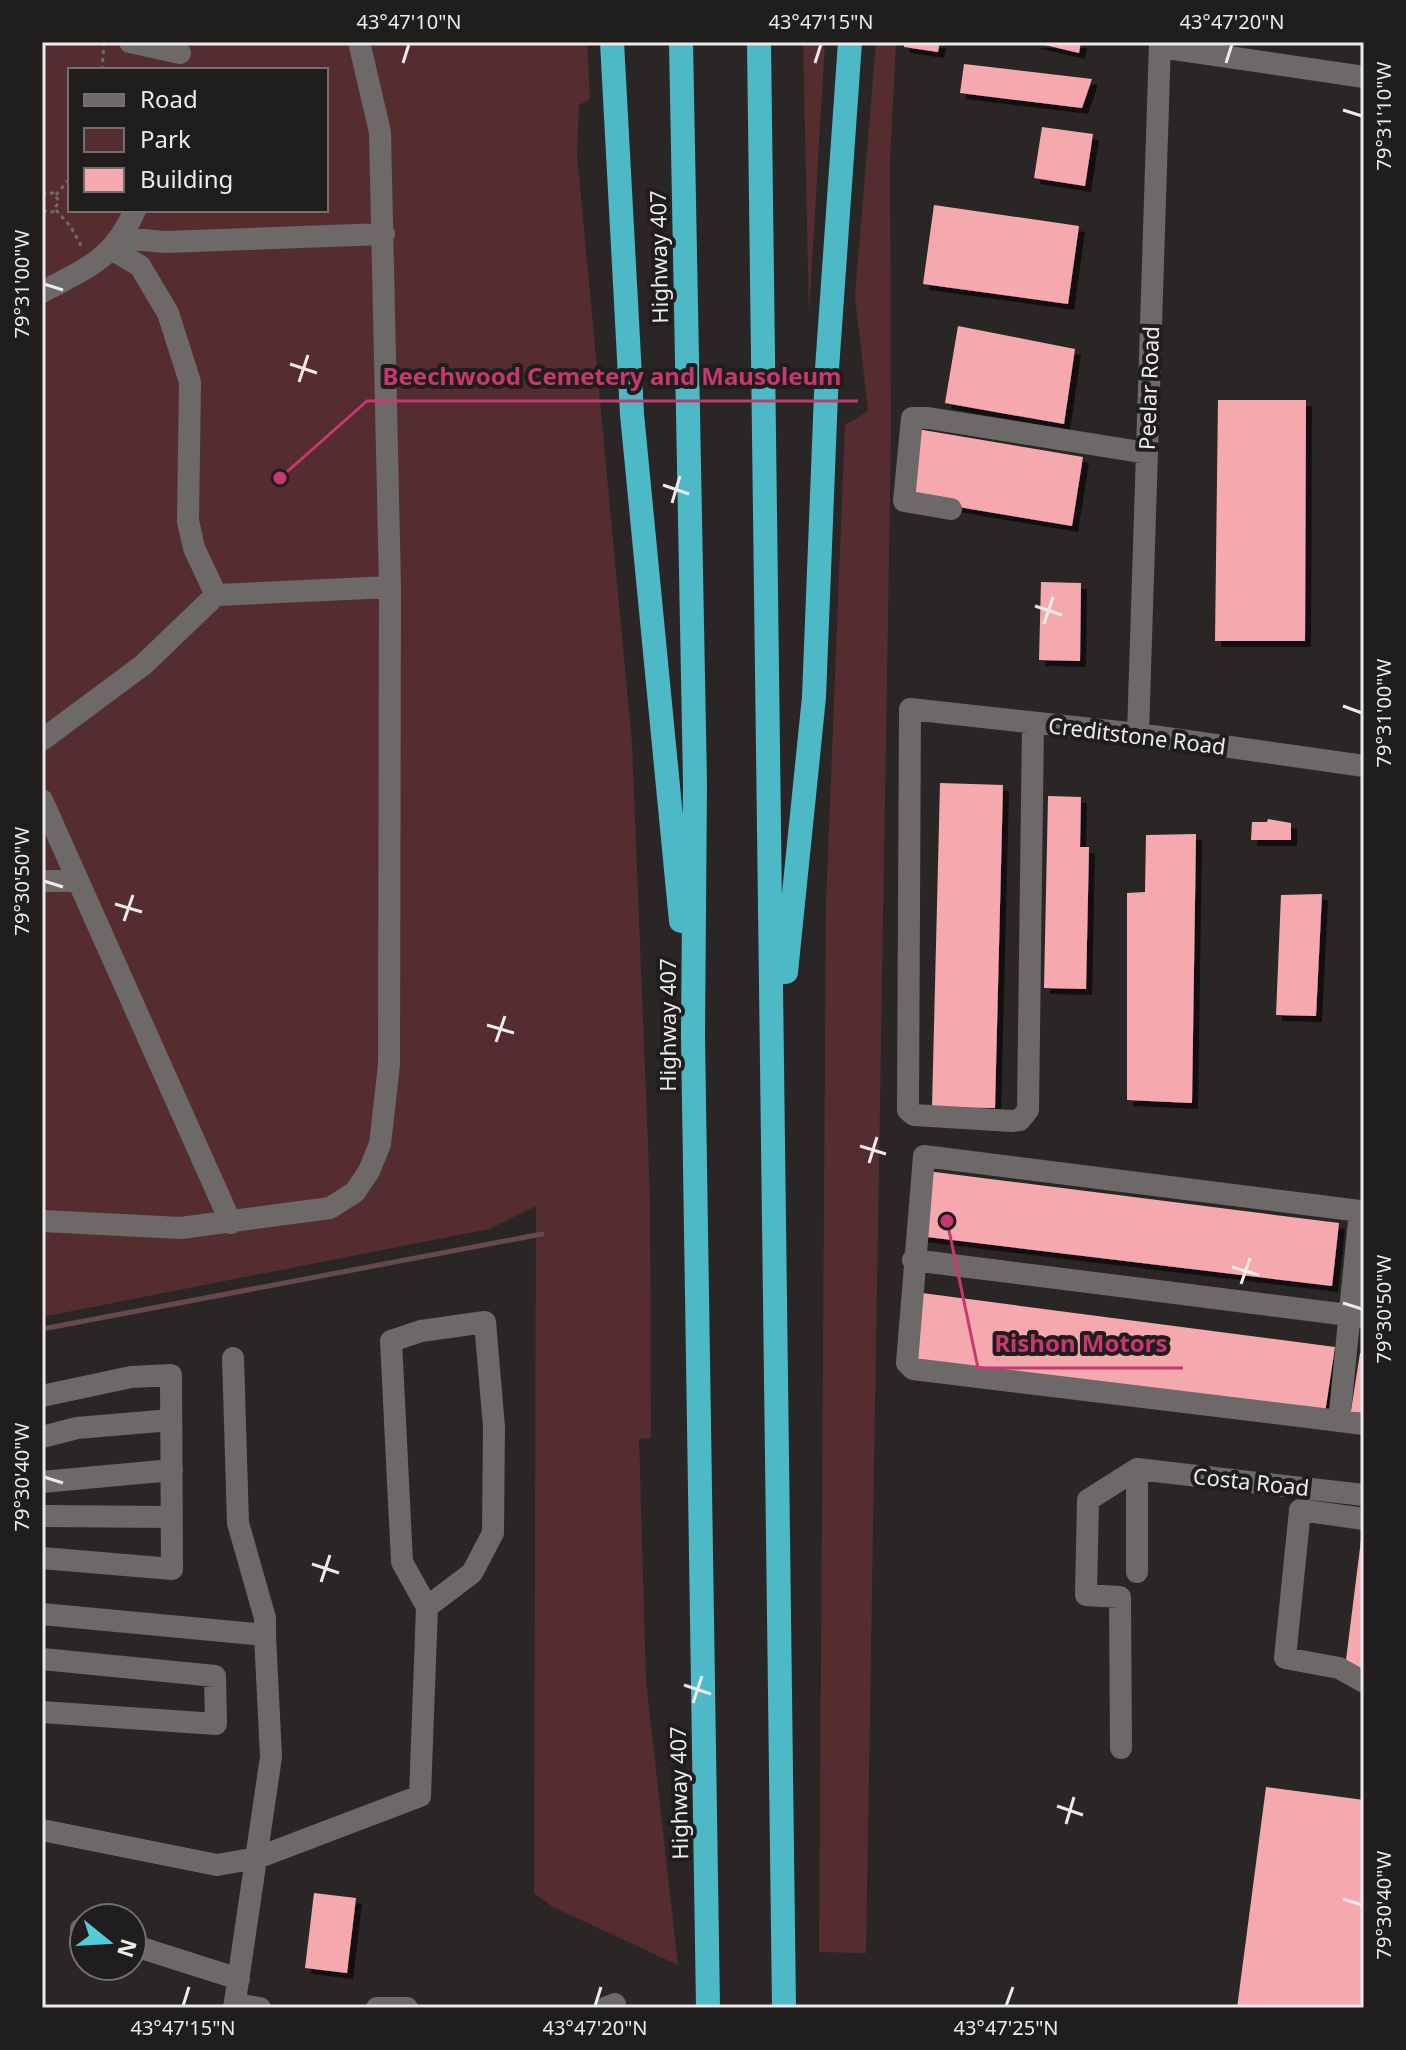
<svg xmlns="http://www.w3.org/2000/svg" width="1406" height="2050" font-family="'Noto Sans',sans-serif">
<defs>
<filter id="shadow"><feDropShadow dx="6" dy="6" stdDeviation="0" flood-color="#0009"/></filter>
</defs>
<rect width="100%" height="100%" fill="#2a2626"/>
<!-- green -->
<path fill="#552d31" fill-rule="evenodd" d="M 42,42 L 587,42 L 590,99 L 579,105 L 577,154 L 632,744 L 650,1196 L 651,1438 L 639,1439 L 646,1681 L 678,1965 L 553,1907 L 534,1893 L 536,1206 L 489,1229 L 42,1317 ZM 70,70 L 326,70 L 326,210 L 70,210 Z
M 803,42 L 825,42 L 809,314 Z
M 876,42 L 896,42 L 890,161 L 891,433 L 866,1953 L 819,1952 L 826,905 L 845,425 L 868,411 L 855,296 Z"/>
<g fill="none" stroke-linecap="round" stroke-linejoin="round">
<!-- stream -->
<path stroke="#67484e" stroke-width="5" d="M 42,1329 L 542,1234"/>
</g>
<!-- building -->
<path fill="#f5a9ae" filter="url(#shadow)" d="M 904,42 L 940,42 L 938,52 L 904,47 Z
M 1032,42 L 1081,42 L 1079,53 Z
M 964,64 L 1092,79 L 1082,108 L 960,93 Z
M 1042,127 L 1093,134 L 1085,186 L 1034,178 Z
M 934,205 L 1079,226 L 1068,304 L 923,284 Z
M 958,326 L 1075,349 L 1064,424 L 945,403 Z
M 1218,400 L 1306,400 L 1305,641 L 1215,641 Z
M 917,429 L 1083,457 L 1072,526 L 905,498 Z
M 1041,582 L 1081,583 L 1080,661 L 1039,660 Z
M 940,783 L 1003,785 L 995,1108 L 932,1107 Z
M 1048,796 L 1081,797 L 1080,847 L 1089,847 L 1086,989 L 1044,988 Z
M 1268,819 L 1291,823 L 1291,840 L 1251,840 L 1252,822 L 1267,822 Z
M 1196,834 L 1192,1103 L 1127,1100 L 1127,893 L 1145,892 L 1146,835 Z
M 1322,894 L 1316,1016 L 1276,1015 L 1281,895 Z
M 927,1171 L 1339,1223 L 1332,1286 L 919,1236 Z
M 922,1293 L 1335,1347 L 1325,1413 L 912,1360 Z
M 1360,1353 L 1364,1354 L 1364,1419 L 1350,1417 Z
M 1362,1532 L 1364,1532 L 1364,1671 L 1345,1668 Z
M 1266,1787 L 1364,1800 L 1364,2008 L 1237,2008 Z
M 314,1893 L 356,1898 L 347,1973 L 305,1968 Z"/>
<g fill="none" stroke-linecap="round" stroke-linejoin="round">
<!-- path -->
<path stroke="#6e6b6b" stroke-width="3" stroke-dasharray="4 4" stroke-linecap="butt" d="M 102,70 L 104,42
M 42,194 L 53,193 L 59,201 L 53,212 L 42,211
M 56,195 L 70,178
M 56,210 L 71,227 L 83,249"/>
<!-- minor -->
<path stroke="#6d6969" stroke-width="22" d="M 130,42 L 180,53
M 1160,47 L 1364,77
M 123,238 L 164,242 L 384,234
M 42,292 C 88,267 113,260 135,210
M 951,509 L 904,501 L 912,418 L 928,418 L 1147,453
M 216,595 L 390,587 L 380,132 L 359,42
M 1033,723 L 1028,1110 L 1020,1120 L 1012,1121 L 914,1115 L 908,1110 L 908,1104 L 910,709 L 1138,734 L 1364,766
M 1138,734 L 1160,42
M 42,740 L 143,665 L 216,595 L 194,548 L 188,521 L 190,382 L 168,313 L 140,266 L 113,250
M 42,800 L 231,1223
M 42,881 L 78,881
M 42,1221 L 181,1228 L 330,1208 L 355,1192 L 369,1171 L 380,1144 L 389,1065 L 390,587
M 913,1260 L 1364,1317
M 233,1358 L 238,1523 L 265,1618 L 265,1635
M 42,1396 L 131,1377 L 171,1375 L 172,1569 L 42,1558
M 1339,1421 L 1360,1211 L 924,1156 L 907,1363 L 913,1369 L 1364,1424
M 42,1437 L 77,1428 L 171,1420
M 1137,1469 L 1364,1495
M 42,1482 L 172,1470
M 42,1516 L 171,1517
M 1364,1519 L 1300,1510 L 1285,1658 L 1339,1668 L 1364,1682
M 1137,1572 L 1137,1469
M 42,1614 L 265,1635 L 271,1757 L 234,2008
M 42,1659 L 215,1676 L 216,1724 L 42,1712
M 1121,1748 L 1120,1597 L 1086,1595 L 1088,1500 L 1137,1469
M 42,1830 L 217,1865 L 257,1858 L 420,1796 L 427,1607 L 402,1562 L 391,1341 L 421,1331 L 485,1322 L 494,1427 L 493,1533 L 472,1573 L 427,1607
M 81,1929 L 84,1930
M 132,1945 L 239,1979
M 235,2004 L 260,2008
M 377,2008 L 407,2008
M 605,2008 L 615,2004 L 615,2008"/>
<!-- highway -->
<path stroke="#4db9c7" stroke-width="24" d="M 612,42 L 632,414 L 681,921
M 681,42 L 695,783 L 693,1036 L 708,2008
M 759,42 L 784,2008
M 786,972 L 814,697 L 827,369 L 850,42"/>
</g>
<!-- ticks -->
<path fill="none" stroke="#eceaea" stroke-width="3" d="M 403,63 L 409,44M 815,63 L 821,44M 1226,63 L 1232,44M 1343,110 L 1362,116M 44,284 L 63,290M 290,364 L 317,373M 299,382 L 308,355M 663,485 L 689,494M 672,503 L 680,476M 1035,606 L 1062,615M 1044,624 L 1053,597M 1343,706 L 1362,713M 44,881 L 63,887M 115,904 L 142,912M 124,921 L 133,895M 487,1025 L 514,1033M 496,1042 L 505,1016M 860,1146 L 886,1154M 869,1163 L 877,1137M 1232,1267 L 1259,1275M 1241,1284 L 1250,1258M 1343,1303 L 1362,1309M 44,1477 L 63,1483M 312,1564 L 339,1573M 321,1582 L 330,1555M 684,1685 L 711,1694M 693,1703 L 702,1676M 1057,1806 L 1083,1815M 1066,1824 L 1074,1797M 1343,1899 L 1362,1905M 183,2006 L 189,1987M 595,2006 L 601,1987M 1006,2006 L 1013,1987"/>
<g text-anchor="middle" stroke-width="8" stroke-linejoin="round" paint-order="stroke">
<!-- street labels -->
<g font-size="22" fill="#eceaea" stroke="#201d1d">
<text transform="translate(659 257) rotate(-91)" y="8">Highway 407</text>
<text transform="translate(1149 388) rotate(-88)" y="8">Peelar Road</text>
<text transform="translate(1137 736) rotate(7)" y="8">Creditstone Road</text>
<text transform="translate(668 1025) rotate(-90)" y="8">Highway 407</text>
<text transform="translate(1251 1482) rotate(6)" y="8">Costa Road</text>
<text transform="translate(679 1793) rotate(-91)" y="8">Highway 407</text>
</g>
</g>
<!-- callouts -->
<path fill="none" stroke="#c83870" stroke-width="3" d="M280 478L367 401H858M947 1221L978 1368H1183"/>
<g fill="#c83870" stroke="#201d1d" stroke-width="3">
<circle cx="280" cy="478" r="8"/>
<circle cx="947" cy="1221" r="8"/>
</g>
<g font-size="24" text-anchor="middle" font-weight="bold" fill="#c83870" stroke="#201d1d" stroke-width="8" stroke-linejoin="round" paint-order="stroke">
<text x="612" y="385">Beechwood Cemetery and Mausoleum</text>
<text x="1081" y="1352">Rishon Motors</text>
</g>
<!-- border -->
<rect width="1406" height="2050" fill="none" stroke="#201d1d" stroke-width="88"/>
<!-- legend -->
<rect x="68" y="68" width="260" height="144" fill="#201d1d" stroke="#726f6f" stroke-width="2"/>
<rect x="84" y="94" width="40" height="12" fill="#6d6969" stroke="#726f6f" stroke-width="2"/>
<text x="140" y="108" font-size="24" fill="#eceaea">Road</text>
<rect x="84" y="128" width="40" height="24" fill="#552d31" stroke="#726f6f" stroke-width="2"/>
<text x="140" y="148" font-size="24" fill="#eceaea">Park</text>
<rect x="84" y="168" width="40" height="24" fill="#f5a9ae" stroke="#726f6f" stroke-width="2"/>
<text x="140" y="188" font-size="24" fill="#eceaea">Building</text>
<!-- north arrow -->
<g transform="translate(108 1942) rotate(108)"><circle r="38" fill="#201d1d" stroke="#726f6f" stroke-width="2"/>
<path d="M0-6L14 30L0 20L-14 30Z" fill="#53cbda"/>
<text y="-12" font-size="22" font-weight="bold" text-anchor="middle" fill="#eceaea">N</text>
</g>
<rect x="44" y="44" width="1318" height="1962" fill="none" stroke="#eceaea" stroke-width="3"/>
<g font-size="20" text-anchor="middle" fill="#eceaea">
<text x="409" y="29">43°47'10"N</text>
<text x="821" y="29">43°47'15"N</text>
<text x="1232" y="29">43°47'20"N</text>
<text transform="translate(1384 116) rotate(-90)" y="7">79°31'10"W</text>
<text transform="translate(22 284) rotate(-90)" y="7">79°31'00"W</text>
<text transform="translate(1384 713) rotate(-90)" y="7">79°31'00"W</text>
<text transform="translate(22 881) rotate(-90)" y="7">79°30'50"W</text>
<text transform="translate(1384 1309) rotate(-90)" y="7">79°30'50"W</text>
<text transform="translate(22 1477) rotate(-90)" y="7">79°30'40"W</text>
<text transform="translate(1384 1905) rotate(-90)" y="7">79°30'40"W</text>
<text x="183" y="2035">43°47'15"N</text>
<text x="595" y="2035">43°47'20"N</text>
<text x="1006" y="2035">43°47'25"N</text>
</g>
</svg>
